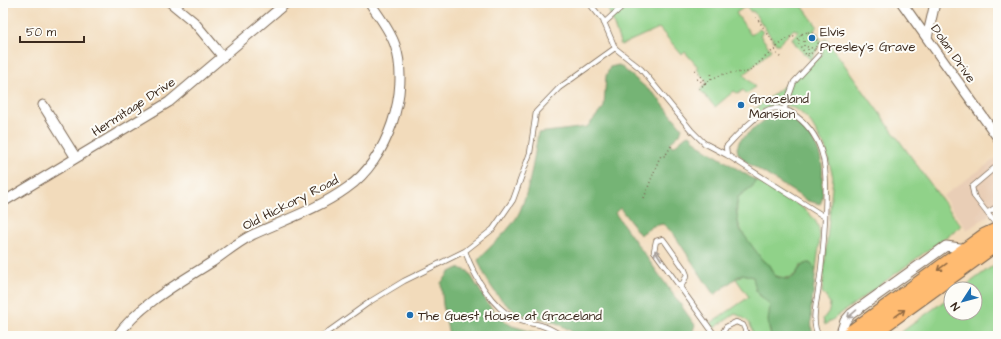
<svg xmlns="http://www.w3.org/2000/svg" width="1001" height="339" font-family="'Architects Daughter',sans-serif">
<rect width="100%" height="100%" fill="#fdfcf7"/>
<filter id="ink" filterUnits="userSpaceOnUse"><feTurbulence type="fractalNoise" baseFrequency=".025" numOctaves="2"/><feDisplacementMap in="SourceGraphic" scale="8" xChannelSelector="R" yChannelSelector="G"/><feConvolveMatrix kernelMatrix="1 2 1 2 8 2 1 2 1" color-interpolation-filters="sRGB"/></filter>
<filter id="wash" filterUnits="userSpaceOnUse"><feTurbulence type="fractalNoise" baseFrequency=".012" numOctaves="4" result="noise"/><feDisplacementMap in="SourceGraphic" scale="16" xChannelSelector="R" yChannelSelector="G"/><feGaussianBlur stdDeviation="0.9" result="paint"/><feColorMatrix in="noise" values="0 0 0 0 0 0 0 0 0 0 0 0 0 0 0 0 0 1.4 0 .05"/><feComposite in="paint" operator="in"/></filter>
<g filter="url(#wash)">
<rect width="100%" height="100%" fill="#f2dbbb"/>
<!-- built -->
<path fill="#e9ceb6" d="M 998,157 L 998,209 L 967,230 L 943,196 Z"/>
<!-- green -->
<path fill="#90d289" stroke="#667e54" d="M 606,3 L 800,3 L 817,26 L 813,32 L 817,33 L 821,42 L 811,60 L 797,47 L 792,38 L 799,32 L 794,29 L 779,44 L 776,44 L 753,11 L 751,12 L 746,6 L 736,13 L 751,35 L 760,29 L 763,32 L 760,35 L 771,50 L 744,75 L 755,87 L 747,94 L 743,90 L 738,94 L 734,91 L 715,107 L 700,90 L 707,83 L 697,69 L 698,67 L 685,52 L 682,55 L 659,28 L 621,45 Z
M 826,39 L 961,226 L 825,325 L 823,319 L 829,311 L 830,303 L 822,292 L 833,177 L 825,147 L 809,120 L 799,111 L 787,105 L 772,105 L 756,114 L 753,111 L 821,56 L 823,52 L 821,42 Z
M 755,180 C 772,189 817,210 819,230 C 821,242 817,257 816,270 L 810,263 L 800,266 C 795,279 787,280 774,275 C 773,267 769,266 763,261 C 760,258 757,253 754,249 C 740,231 734,221 738,197 L 754,185 Z
M 998,262 L 998,333 L 995,336 L 896,336 L 951,296 L 951,313 L 975,313 L 975,289 L 961,289 Z
M 743,274 L 753,277 L 759,295 L 769,303 C 773,313 766,324 771,336 L 753,336 C 752,323 746,318 735,314 L 714,328 L 711,323 L 749,297 L 736,279 Z"/>
<!-- forest -->
<path fill="#74b475" stroke="#586f4a" d="M 619,65 L 656,96 L 682,128 L 680,134 L 670,143 L 673,147 L 686,136 L 690,135 L 699,145 L 755,180 L 754,185 L 738,197 L 736,209 L 739,228 L 763,261 L 770,265 L 775,276 C 802,287 793,263 810,263 L 816,270 L 811,309 L 812,333 L 809,336 L 771,336 L 768,321 L 770,305 L 756,291 L 753,277 L 743,274 L 740,275 L 714,295 L 673,233 L 663,224 L 653,226 L 640,235 L 620,208 L 615,213 L 695,325 L 691,336 L 578,336 C 568,329 557,322 545,319 C 538,317 531,317 524,315 C 500,306 487,282 478,260 C 490,246 513,228 520,211 C 530,187 534,159 538,133 L 587,127 L 604,107 L 606,76 L 610,67 Z
M 782,113 C 802,119 819,144 822,165 C 823,171 822,177 822,183 C 822,190 824,198 820,204 L 808,201 L 745,161 L 738,153 L 737,148 L 740,140 L 772,114 Z
M 458,268 L 468,271 L 488,304 L 500,318 L 512,326 L 548,336 L 449,336 L 443,305 L 441,283 L 450,272 Z"/>
</g>
<g filter="url(#ink)">
<g fill="none" stroke-linecap="round" stroke-linejoin="round">
<!-- service casing -->
<g stroke="#7b6855" stroke-width="6">
<path id="service" d="M 589,3 L 603,20 L 615,48 L 641,69 L 691,130 L 704,143 L 727,155
M 604,23 L 626,3
M 784,110 L 794,82 L 819,55
M 987,213 L 998,206
M 998,227 L 974,196 L 972,187 L 998,165
M 465,251 C 474,276 492,308 516,319 C 524,323 532,323 540,325 C 547,327 556,332 562,336
M 681,287 L 687,275 L 685,270 L 666,243 L 663,239 L 656,241 L 654,251 L 714,334 L 719,336
M 322,336 L 371,301 L 404,281 L 465,251 L 493,229 L 513,200 L 530,153 L 536,112 L 559,88 L 615,48
M 721,336 L 726,327 L 736,322 L 743,325 L 748,336
M 819,336 C 810,323 817,301 819,285 C 822,263 824,241 825,219 C 826,180 831,142 796,116 C 789,110 779,107 770,109 C 758,113 735,137 726,147 L 727,155 L 825,217"/>
</g>
<!-- minor casing -->
<g stroke="#7b6855" stroke-width="11">
<path id="minor" d="M 171,3 L 194,22 L 223,57
M 902,3 L 998,138
M 927,38 L 935,3
M 43,105 L 76,158
M 3,202 L 169,102 L 286,3
M 117,336 C 140,304 179,283 212,262 C 225,253 238,242 252,235 C 284,220 318,209 347,188 C 387,161 411,91 395,45 C 390,30 378,15 370,3
M 840,336 L 845,321 L 851,314 L 946,246 L 967,249"/>
</g>
<!-- primary casing -->
<g stroke="#7b6855" stroke-width="17">
<path id="primary" d="M 847,336 L 985,236 L 998,230
M 868,336 L 991,247 L 998,233"/>
</g>
<!-- path -->
<path stroke="#7b6855" stroke-width="1.5" stroke-dasharray="1 3" stroke-linecap="butt" d="M 756,17 L 777,47
M 808,32 L 814,34 L 818,43 L 813,52 L 807,56 L 798,43 L 801,34 Z
M 801,34 L 804,38 L 804,46 L 816,49
M 808,49 L 809,57
M 775,50 L 776,53 L 782,59
M 695,70 L 706,83
M 697,79 L 705,84
M 711,79 L 712,68
M 699,89 C 716,73 725,73 748,72 L 785,40 L 792,36 L 798,39
M 644,198 L 659,159 L 661,156 L 665,156 L 672,145"/>
<!-- service -->
<use href="#service" stroke="#fff" stroke-width="4.5"/>
<!-- minor -->
<use href="#minor" stroke="#fff" stroke-width="9"/>
<!-- primary -->
<use href="#primary" stroke="#ffbb71" stroke-width="15"/>
</g>
<!-- one-way arrows -->
<defs><path id="oneway-shaft" d="M-6 0H5M1.5-3L5.5 0L1.5 3" fill="none" stroke-width="1.6" stroke-linecap="round" stroke-linejoin="round"/></defs>
<g stroke="#a79f9a">
<use href="#oneway-shaft" transform="translate(658 255) rotate(-123)"/>
<use href="#oneway-shaft" transform="translate(852 314) rotate(139)"/>
</g>
<g stroke="#936b43">
<use href="#oneway-shaft" transform="translate(942 267) rotate(144)"/>
<use href="#oneway-shaft" transform="translate(900 313) rotate(-36)"/>
</g>
</g>
<!-- markers -->
<g fill="#1f6fb2" stroke="#fdfcf7" stroke-width="1.5">
<circle cx="812" cy="38" r="4"/>
<circle cx="741" cy="105" r="4"/>
<circle cx="410" cy="315" r="4"/>
</g>
<g text-anchor="middle" stroke-width="4" stroke-linejoin="round" paint-order="stroke">
<!-- poi labels -->
<g font-size="13" fill="#3b2a1e" stroke="#fdfcf7" text-anchor="start">
<text x="820" y="36">Elvis<tspan x="820" dy="15">Presley's Grave</tspan></text>
<text x="749" y="103">Graceland<tspan x="749" dy="15">Mansion</tspan></text>
<text x="418" y="320">The Guest House at Graceland</text>
</g>
<!-- street labels -->
<g font-size="13" fill="#3b2a1e" stroke="#fdfcf7">
<text transform="translate(954 53) rotate(55)" y="5">Dolan Drive</text>
<text transform="translate(133 106) rotate(-33)" y="5">Hermitage Drive</text>
<text transform="translate(290 202) rotate(-27)" y="5">Old Hickory Road</text>
</g>
</g>
<!-- margin -->
<rect width="1001" height="339" fill="none" stroke="#fdfcf7" stroke-width="16"/>
<!-- north arrow -->
<g transform="translate(963 301) rotate(234)"><circle r="19" fill="#fdfcf7" stroke="#afa8a0"/>
<path d="M0-3L7 15L0 10L-7 15Z" fill="#1f6fb2"/>
<text y="-6" font-size="11" font-weight="bold" text-anchor="middle" fill="#3b2a1e">N</text>
</g>
<!-- scale -->
<path d="M20 36v6h64v-6" fill="none" stroke="#3b2a1e" stroke-width="2"/>
<text x="26" y="36" font-size="12" fill="#3b2a1e" stroke="#fdfcf7" stroke-width="3" paint-order="stroke">50 m</text>
</svg>
